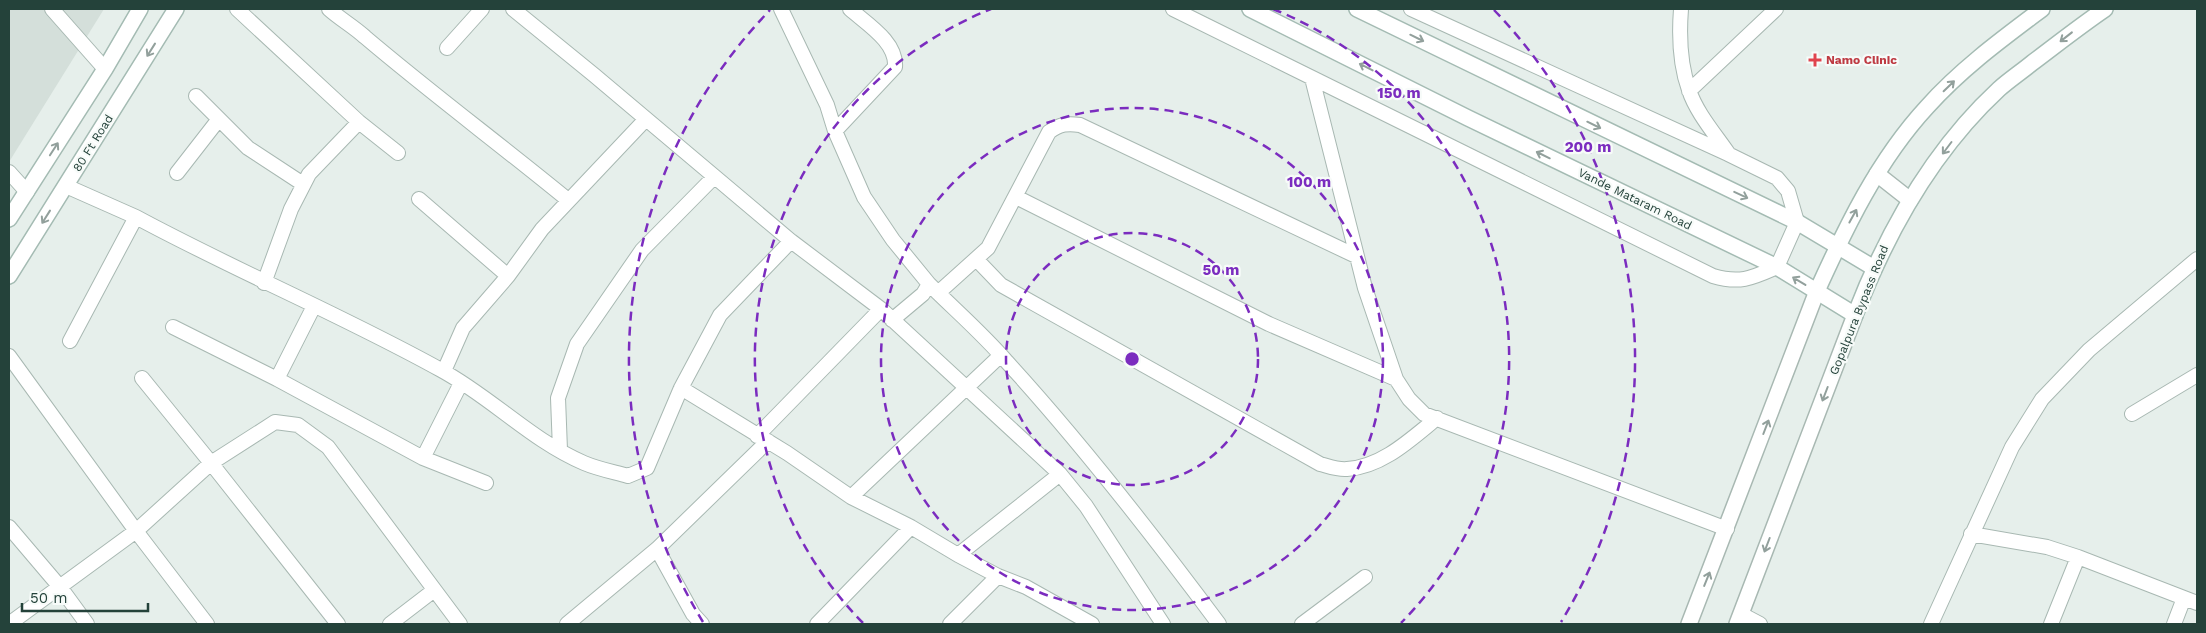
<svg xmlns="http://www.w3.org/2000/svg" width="2206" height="633" font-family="'Work Sans',sans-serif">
<rect width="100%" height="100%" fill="#e6efeb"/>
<!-- built -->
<path fill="#d4dfda" d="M 9,9 L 104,9 L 9,162 Z"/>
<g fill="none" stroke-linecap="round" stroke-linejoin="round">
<!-- minor casing -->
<g stroke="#a8b8b2" stroke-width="16">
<path id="minor" d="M 52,9 L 105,69
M 237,9 L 359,122 L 398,153
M 329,9 C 340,19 353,26 365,37 C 431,93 501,145 568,200
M 513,9 L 594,75 L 791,241 L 881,309 L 1060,474 L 1086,506 L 1163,624
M 781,9 L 827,105 L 835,131 L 864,197 L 893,240 L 929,284 L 923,294 L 892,320
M 1173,9 L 1713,276 C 1740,284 1752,278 1777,267 L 1797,222 L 1788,191 L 1777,178 L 1728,154 L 1411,9
M 1681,9 C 1679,35 1680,65 1689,90 C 1696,112 1715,134 1728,153
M 447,48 L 482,9
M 1312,78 L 1365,288 L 1396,379 L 1409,399 L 1424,414 L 1727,529
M 1689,91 L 1776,9
M 196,96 L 248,148 L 303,184
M 835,131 L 895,67 C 897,42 867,24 850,9
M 9,172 L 27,192
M 177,173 L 219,119
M 66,186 L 136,217
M 1016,197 L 1269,324 L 1396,379
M 419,199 L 508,276
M 977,260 L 1001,285 L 1320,464 C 1328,466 1338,470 1347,469 C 1382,467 1411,439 1437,418
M 264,283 L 291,209 L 309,174 L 359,122
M 929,284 C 955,310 983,334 1007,362 C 1083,445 1152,534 1219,624
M 938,293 L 988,248 L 1049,132 C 1060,124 1067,123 1080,125 L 1356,256
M 173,327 L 277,379 L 423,458 L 486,483
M 70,341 L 136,217 C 236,271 342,315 441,370 C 491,397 532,441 584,463 C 598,469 614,472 628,476 L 647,468 L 681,388 L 720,315 L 791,241
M 9,356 L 136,531 L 9,624
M 444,371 L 463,328 L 508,276 L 542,229 L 646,119
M 142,378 L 211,463 L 338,624
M 277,379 L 314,306
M 681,388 L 787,453 L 851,497 L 911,527 L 958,555 L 998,576 L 1026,587 L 1092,624
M 2132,414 L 2197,375
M 757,436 L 881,309
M 560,450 L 558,398 L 577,344 L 642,250 L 714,177
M 423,458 L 461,383
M 851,497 L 1001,355
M 9,527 L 60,587 L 87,624
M 1971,534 L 2047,547 L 2078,557 L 2197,603
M 657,549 L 693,614 L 702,624
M 958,555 L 1060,474
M 1741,614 L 1760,624
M 207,624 L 136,531 L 211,463 L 275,422 L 298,425 L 328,447 L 460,624
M 390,624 L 433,591
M 567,624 L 657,549 L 768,441
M 817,624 L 911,527
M 950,624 L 998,576
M 1302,624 L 1365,577
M 1931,624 L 2012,447 L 2042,399 L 2089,350 L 2197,259
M 2051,624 L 2078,557
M 2174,624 L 2184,598"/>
</g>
<!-- tertiary casing -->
<g stroke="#a8b8b2" stroke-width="18">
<path id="tertiary" d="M 1877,174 L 1910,200
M 1689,624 L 1817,291
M 1737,624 L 1855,315"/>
</g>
<!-- secondary casing -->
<g stroke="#a4bbb3" stroke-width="18">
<path id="secondary" d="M 1250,9 L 1468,118 L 1777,267 L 1855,315 C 1887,232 1932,151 1999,89 C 2009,80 2021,72 2032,63 C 2056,45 2080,26 2105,9
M 1357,9 L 1797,222 L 1874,268
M 9,219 L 105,69 L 140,9
M 9,276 L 176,9
M 1817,291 C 1846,227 1878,160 1927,107 C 1961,69 2002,39 2042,9"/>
</g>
<!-- minor -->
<use href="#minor" stroke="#fff" stroke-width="14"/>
<!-- tertiary -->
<use href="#tertiary" stroke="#fff" stroke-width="15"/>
<!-- secondary -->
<use href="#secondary" stroke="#fff" stroke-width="15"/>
</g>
<!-- one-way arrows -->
<defs><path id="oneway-shaft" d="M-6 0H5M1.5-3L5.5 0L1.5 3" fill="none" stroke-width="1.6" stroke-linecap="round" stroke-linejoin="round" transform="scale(1.25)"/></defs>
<g stroke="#92a09c">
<use href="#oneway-shaft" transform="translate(2066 37) rotate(142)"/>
<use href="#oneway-shaft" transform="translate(1417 38) rotate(26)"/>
<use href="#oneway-shaft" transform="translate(151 50) rotate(122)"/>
<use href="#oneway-shaft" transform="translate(1366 67) rotate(-153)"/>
<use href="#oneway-shaft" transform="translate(1949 86) rotate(-44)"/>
<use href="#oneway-shaft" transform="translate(1594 125) rotate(26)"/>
<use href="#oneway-shaft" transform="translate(1947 148) rotate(127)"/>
<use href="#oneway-shaft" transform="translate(54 149) rotate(-57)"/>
<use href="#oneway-shaft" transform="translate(1543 155) rotate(-154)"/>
<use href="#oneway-shaft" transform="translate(1741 195) rotate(25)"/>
<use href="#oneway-shaft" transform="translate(1853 216) rotate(-61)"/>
<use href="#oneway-shaft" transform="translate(46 217) rotate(122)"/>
<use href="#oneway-shaft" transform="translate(1799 281) rotate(-149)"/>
<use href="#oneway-shaft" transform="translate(1825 394) rotate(111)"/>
<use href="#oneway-shaft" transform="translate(1766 427) rotate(-69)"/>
<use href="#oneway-shaft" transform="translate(1767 545) rotate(111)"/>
<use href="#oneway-shaft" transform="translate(1707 579) rotate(-68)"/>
</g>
<!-- distance rings -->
<g fill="none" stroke="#7b2cbf" stroke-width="2.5" stroke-dasharray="9 6">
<circle cx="1132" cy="359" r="126"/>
<circle cx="1132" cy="359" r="251"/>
<path d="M863 623A377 377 0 0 1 991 9M1273 9A377 377 0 0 1 1401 623"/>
<path d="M703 622A503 503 0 0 1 770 10M1494 10A503 503 0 0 1 1561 622"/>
</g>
<!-- markers -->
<path fill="#e0444e" stroke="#f7fbf9" stroke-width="2" d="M1812.5 52.5h5v5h5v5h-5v5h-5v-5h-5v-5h5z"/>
<g text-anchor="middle" stroke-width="4.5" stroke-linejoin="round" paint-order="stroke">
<!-- health labels -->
<g font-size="12" font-weight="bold" fill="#be3a42" stroke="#f7fbf9" text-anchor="start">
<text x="1826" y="64">Namo Clinic</text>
</g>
<!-- street labels -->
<g font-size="12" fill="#24423a" stroke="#f7fbf9">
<text transform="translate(93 143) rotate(-58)" y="4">80 Ft Road</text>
<text transform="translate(1635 199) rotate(26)" y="4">Vande Mataram Road</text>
<text transform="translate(1859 310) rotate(-68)" y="4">Gopalpura Bypass Road</text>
</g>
</g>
<circle cx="1132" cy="359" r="8" fill="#7b2cbf" stroke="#f7fbf9" stroke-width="2.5"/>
<g font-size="15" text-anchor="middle" font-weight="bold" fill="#7b2cbf" stroke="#f7fbf9" stroke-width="4.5" stroke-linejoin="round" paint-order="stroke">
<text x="1399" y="98">150 m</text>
<text x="1588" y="152">200 m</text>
<text x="1309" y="187">100 m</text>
<text x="1221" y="275">50 m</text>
</g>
<!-- border -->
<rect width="2206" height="633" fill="none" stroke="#24423a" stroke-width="20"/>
<!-- scale -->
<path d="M22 603v8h126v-8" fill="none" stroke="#24423a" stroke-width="2.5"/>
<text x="30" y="603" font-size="15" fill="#24423a" stroke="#f7fbf9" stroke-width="4" paint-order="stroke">50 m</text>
</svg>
